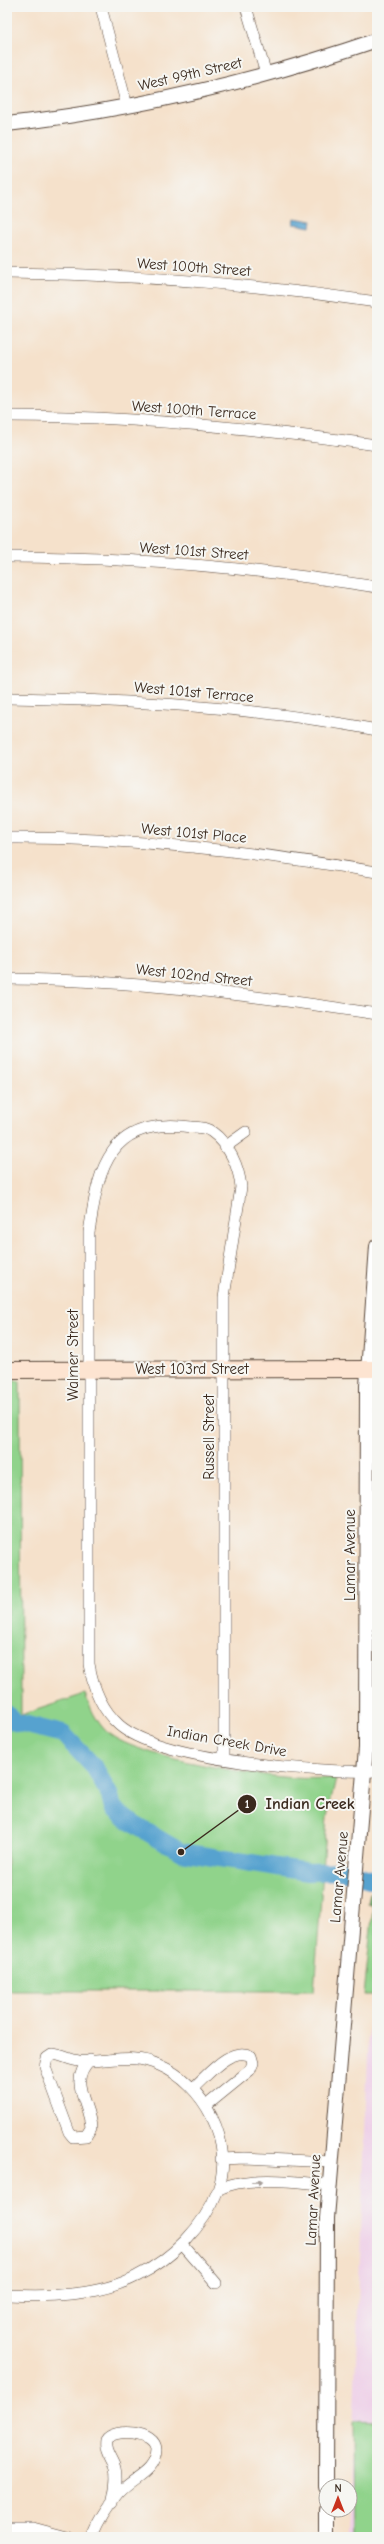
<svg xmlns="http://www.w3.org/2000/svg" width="384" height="2544" font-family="'Comic Neue',sans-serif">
<rect width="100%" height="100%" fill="#f6f6f2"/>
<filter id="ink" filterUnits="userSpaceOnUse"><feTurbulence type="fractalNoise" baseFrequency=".025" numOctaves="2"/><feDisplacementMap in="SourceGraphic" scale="8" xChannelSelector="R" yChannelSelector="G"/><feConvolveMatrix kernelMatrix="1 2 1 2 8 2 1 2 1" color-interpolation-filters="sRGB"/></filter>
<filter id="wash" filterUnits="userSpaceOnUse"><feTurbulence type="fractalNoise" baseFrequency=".012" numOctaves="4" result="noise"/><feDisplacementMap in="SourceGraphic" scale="16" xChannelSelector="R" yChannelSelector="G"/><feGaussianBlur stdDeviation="0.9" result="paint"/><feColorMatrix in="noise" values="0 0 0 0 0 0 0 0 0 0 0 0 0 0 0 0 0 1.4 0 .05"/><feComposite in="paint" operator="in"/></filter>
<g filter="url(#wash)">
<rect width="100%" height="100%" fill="#f5e1cb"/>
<!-- built -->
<path fill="#eed0e8" d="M 370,2003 L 377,2003 L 377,2537 L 349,2537 Z"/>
<!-- green -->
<path fill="#90d38b" stroke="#667e54" d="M 7,1381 L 20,1381 L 21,1715 L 85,1694 C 90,1707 96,1721 106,1731 C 131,1757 254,1775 293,1778 C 307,1779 321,1778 336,1778 L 327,1817 L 314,1991 L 7,1991 Z
M 377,1870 L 377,1995 L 364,1995 Z
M 353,2421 L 377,2422 L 377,2537 L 354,2537 Z"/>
<!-- forest -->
<path fill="#74b577" stroke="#58704a" d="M 370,1893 L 377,1893 L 377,1907 L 368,1904 Z"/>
<!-- water -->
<path fill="#56a2cf" stroke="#486676" d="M 294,218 L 312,221 L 311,227 L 293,224 Z"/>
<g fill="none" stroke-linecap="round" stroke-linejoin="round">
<!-- river -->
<path stroke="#56a2cf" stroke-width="18" d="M 7,1714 L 15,1722 L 63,1734 L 95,1768 L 110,1796 L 113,1808 L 135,1825 L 181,1852 L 309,1872 L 342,1871 L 377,1881"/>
</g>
</g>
<g filter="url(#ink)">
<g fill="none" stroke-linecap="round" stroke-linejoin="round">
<!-- minor casing -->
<g stroke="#574538" stroke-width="12">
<path id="minor" d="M 101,7 L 127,106
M 246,7 L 266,74
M 7,273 C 131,274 254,284 377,302
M 7,416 C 131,416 255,428 377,445
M 7,557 C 131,557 255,568 377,587
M 7,698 C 130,700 256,707 377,730
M 7,838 C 131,837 255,852 377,872
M 7,979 C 131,980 254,995 377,1014
M 225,1147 L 246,1132
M 224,1758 L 224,1297 L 241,1187 C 239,1167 229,1144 212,1132 C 207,1128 197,1127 191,1127 C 163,1123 131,1126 113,1151 C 96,1175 94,1204 89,1232 L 89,1664 C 93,1688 101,1709 119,1725 C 160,1761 321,1773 377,1771
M 193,2088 C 207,2076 231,2045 251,2056 L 253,2063 L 250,2070 L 207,2105
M 221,2159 L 245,2158 L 332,2162
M 219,2189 C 247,2175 299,2182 330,2185
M 182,2244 L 216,2283
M 7,2295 C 49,2297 99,2296 137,2276 C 172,2259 204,2227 218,2190 C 235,2142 204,2084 159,2065 C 132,2052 107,2063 79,2061 C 70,2060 62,2055 53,2054 L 47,2058 L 45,2067 L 69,2132 L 73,2137 L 86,2136 L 91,2128 C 90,2103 67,2082 90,2060
M 7,2528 L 33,2528 L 67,2537
M 92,2537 C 98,2522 109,2505 119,2493 C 132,2478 155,2473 156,2450 C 156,2430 113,2428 106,2440 C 104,2452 112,2459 115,2469 C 118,2482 114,2492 112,2504"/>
</g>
<!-- tertiary casing -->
<g stroke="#574538" stroke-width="16">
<path id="tertiary" d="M 7,124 C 133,110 257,81 377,40
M 326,2486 L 327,2218 L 366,1748 L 367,1386 L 377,1246
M 326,2510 L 326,2537"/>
</g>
<!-- secondary casing -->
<g stroke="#574538" stroke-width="18">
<path id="secondary" d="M 7,1370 L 377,1369"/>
</g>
<!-- minor -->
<use href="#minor" stroke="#fff" stroke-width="11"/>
<!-- tertiary -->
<use href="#tertiary" stroke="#fff" stroke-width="14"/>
<!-- secondary -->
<use href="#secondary" stroke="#fde4d1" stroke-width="16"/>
</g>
<!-- one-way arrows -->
<defs><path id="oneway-solid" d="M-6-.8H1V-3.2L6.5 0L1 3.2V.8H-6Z"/></defs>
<use fill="#a79f9a" href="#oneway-solid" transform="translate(257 2182) rotate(-1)"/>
</g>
<g text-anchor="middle" stroke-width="4" stroke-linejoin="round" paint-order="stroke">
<!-- street labels -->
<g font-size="15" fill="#3b2a1e" stroke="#f6f6f2">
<text transform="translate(190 74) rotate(-13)" y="5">West 99th Street</text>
<text transform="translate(194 267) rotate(4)" y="5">West 100th Street</text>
<text transform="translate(194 410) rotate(4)" y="5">West 100th Terrace</text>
<text transform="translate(194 551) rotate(4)" y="5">West 101st Street</text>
<text transform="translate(194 692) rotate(5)" y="5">West 101st Terrace</text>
<text transform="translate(194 833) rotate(5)" y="5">West 101st Place</text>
<text transform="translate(194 975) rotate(6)" y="5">West 102nd Street</text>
<text transform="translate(73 1355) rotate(-90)" y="5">Walmer Street</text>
<text x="192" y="1374">West 103rd Street</text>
<text transform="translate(209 1437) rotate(-90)" y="5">Russell Street</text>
<text transform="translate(350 1555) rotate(-90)" y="5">Lamar Avenue</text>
<text transform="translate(227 1741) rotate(10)" y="5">Indian Creek Drive</text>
<text transform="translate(339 1877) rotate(-85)" y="5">Lamar Avenue</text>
<text transform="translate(313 2200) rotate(-87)" y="5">Lamar Avenue</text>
</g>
</g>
<!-- callouts -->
<path fill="none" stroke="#3b2a1e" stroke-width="1.5" d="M181 1852L247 1804"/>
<g fill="#3b2a1e" stroke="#f6f6f2" stroke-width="1.5">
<circle cx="181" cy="1852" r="4"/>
<circle cx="247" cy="1804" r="10"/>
</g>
<g font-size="12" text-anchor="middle" font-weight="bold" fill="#fff">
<text x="247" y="1808">1</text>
</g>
<g font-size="16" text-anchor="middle" font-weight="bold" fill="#3b2a1e" stroke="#f6f6f2" stroke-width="4" stroke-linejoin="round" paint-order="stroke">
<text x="310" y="1809">Indian Creek</text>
</g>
<!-- margin -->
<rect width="384" height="2544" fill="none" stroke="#f6f6f2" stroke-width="24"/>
<!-- north arrow -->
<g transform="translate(338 2498)"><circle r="19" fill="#f6f6f2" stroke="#aba49d"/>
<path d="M0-3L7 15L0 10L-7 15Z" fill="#c8321e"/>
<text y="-6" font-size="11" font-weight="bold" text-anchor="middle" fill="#3b2a1e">N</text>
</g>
</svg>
